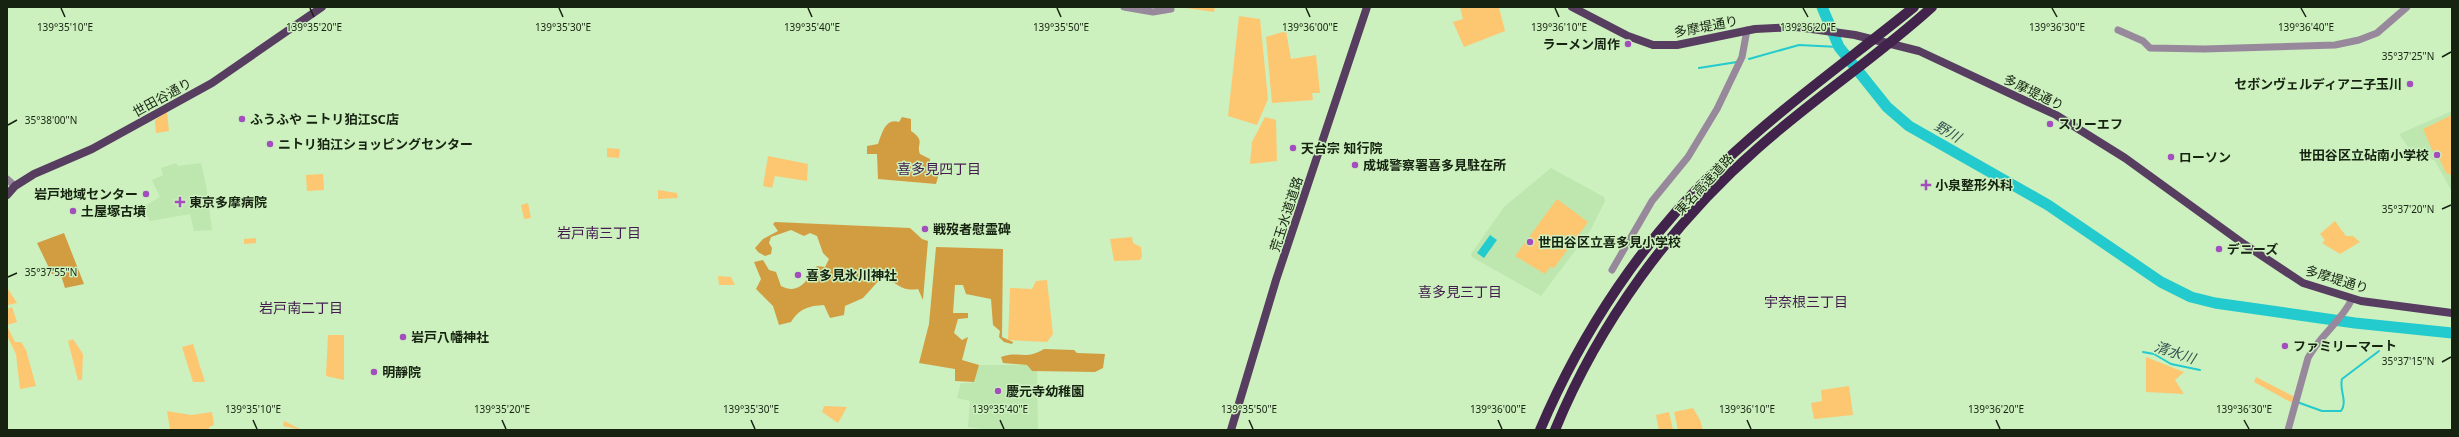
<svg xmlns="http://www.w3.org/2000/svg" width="2459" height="437" font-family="'Noto Sans','Noto Sans JP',sans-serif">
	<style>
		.built { fill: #bee6af }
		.green { fill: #fdc772 }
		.forest { fill: #d29c40 }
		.water { fill: #23cace }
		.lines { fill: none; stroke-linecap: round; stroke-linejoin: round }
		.stream { stroke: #23cace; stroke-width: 2 }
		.river { stroke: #23cace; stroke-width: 11 }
		.minor { stroke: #97889c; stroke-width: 7 }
		.major { stroke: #573d60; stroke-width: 8 }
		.highway-bridge { stroke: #41234b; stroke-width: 10 }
		.ticks { fill: none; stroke: #162311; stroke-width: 1.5 }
		.poi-dot { fill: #a24ebd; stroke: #ccf0be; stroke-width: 1.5 }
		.labels { text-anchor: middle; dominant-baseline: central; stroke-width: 3; stroke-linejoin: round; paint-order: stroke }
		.street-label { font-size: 13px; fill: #162311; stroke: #ccf0be }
		.poi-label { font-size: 13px; font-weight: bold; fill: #162311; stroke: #ccf0be; text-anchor: start }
		.water-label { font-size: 14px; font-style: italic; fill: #304f50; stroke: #ccf0be }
		.neighbourhood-label { font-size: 14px; fill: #421a4e; stroke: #ccf0be }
		.ticks-label { font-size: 10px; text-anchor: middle; fill: #162311; stroke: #ccf0be; stroke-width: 3; stroke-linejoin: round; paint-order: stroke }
	</style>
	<rect width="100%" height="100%" fill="#ccf0be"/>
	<g class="built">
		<polygon points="2452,111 2452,192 2435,161 2409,148 2399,134"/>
		<polygon points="176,163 178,166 201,163 206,185 212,230 194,231 190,214 150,221 143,207 160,197 152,180 163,175 161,168"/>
		<polygon points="1551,168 1604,197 1605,201 1590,231 1541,296 1472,257 1471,254 1504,207"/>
		<polygon points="979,365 1027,365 1032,371 1037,371 1038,430 991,430 968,427 970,401 957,398 961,383 972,383"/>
	</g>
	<g class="green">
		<polygon points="1179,7 1215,7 1214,12"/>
		<polygon points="1460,7 1499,7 1505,31 1464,47 1453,22 1463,19"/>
		<polygon points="1239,16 1260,19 1268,99 1257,125 1228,116"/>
		<polygon points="1286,31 1291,59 1316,55 1320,93 1312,93 1313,100 1272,103 1266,37"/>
		<polygon points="167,112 169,131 156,133 155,120"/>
		<polygon points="2452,115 2452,175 2451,175 2446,173 2439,158 2435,156 2423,129"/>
		<polygon points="1265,117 1276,120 1277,161 1250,164 1252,142"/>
		<polygon points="607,148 620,149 619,158 607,157"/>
		<polygon points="768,156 808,164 807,181 775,176 772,188 763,186"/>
		<polygon points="323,174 324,190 307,191 306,175"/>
		<polygon points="658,190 677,193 678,198 658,199"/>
		<polygon points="1557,199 1588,222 1554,268 1550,267 1545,274 1515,256"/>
		<polygon points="528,203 531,218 524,219 521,205"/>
		<polygon points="2335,221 2346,236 2353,236 2360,242 2340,254 2322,243 2325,240 2320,234"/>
		<polygon points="1132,237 1133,243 1141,247 1142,257 1140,260 1114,261 1110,239"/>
		<polygon points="256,238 256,243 244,244 244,239"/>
		<polygon points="718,276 731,277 735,285 719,285"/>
		<polygon points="1047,280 1053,334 1047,342 1008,340 1010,288 1032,289 1036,281"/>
		<polygon points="8,289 17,303 8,305"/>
		<polygon points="12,307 17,322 7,325 7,309"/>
		<polygon points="7,326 15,342 21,342 26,350 36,386 20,389 16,354 7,336"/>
		<polygon points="328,335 344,335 344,380 326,376"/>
		<polygon points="73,339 83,354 82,380 78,380 68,341"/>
		<polygon points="193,344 205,382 193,382 182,347"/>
		<polygon points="2146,357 2184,372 2175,380 2184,394 2146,392"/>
		<polygon points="2256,377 2295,397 2294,404 2254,382"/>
		<polygon points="1849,386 1853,415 1814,419 1811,403 1822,401 1821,390"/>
		<polygon points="824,406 847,407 838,423 822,412"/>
		<polygon points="1693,408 1700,420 1703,430 1678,430 1674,412"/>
		<polygon points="167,411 191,415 212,412 214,425 209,427 209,430 170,430"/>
		<polygon points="1669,412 1673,430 1659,430 1656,415"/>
		<polygon points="284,421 302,430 283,426"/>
	</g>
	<g class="forest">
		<path d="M902 117 911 119V131C926 141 916 144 920 154L930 159V167H937L938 177 936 184 878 179 877 154H867V146L878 144C882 134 885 118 899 122Z"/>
		<path d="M775 222 910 228 922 239 928 241 923 300 918 289C899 292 897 281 882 277L863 298 845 306 844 315 830 318 824 305C809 306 800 308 791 322L779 325 773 306 756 289 761 279 754 262 763 260 769 270 776 272 781 286C800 296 808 278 817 266L825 267 829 259 823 253 817 236 810 233 804 236 791 230 771 237 769 243 772 248 771 254 765 256 758 252 755 248 763 239 778 231 773 224Z"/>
		<polygon points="64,233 84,284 65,288 60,272 52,274 37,243"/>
		<polygon points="936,247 1003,249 1002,337 1013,342 1012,344 1004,342 999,337 1000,331 993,325 991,299 966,294 963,285 955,285 953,313 968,313 968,318 958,319 954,333 962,340 968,337 962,360 979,365 974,382 955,381 955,369 919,363 929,324"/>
		<path d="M1044 349 1074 350 1077 353 1105 354 1103 368 1095 372 1032 371 1027 365 1003 363 1001 357C1020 350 1024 361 1044 349Z"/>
	</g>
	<polygon class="water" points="1490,235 1497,240 1484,258 1477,253"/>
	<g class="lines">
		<g class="stream">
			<polyline points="1749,59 1799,45 1839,47"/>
			<polyline points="1699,68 1737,62"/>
			<polyline points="2143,352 2154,354 2171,364 2200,370"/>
			<path d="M2297 402 2322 411H2341C2348 402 2339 390 2342 379L2379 351"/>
		</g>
		<polyline class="river" points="1822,7 1839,47 1887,107 1909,126 2048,205 2161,282 2191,297 2215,303 2355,323 2452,333"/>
		<g class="minor">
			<polyline points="1124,7 1153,12 1171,9"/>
			<polyline points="2118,30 2143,41 2150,48 2204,49 2335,45 2359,40 2377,33 2407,7"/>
			<polyline points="7,179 15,186"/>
			<polyline points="1612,270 1652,201 1688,157 1717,109 1742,57 1747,30"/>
			<path d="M2288 430 2308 358C2319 336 2341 322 2352 299"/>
		</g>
		<g class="major">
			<polyline points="1572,7 1628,36 1653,45 1677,45 1755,29 1797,27 1855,35 1919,51 2056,115 2125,158 2241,242 2303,283 2361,301 2452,313"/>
			<polyline points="7,195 15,186 34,174 92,149 212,83 322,7"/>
			<polyline points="1231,430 1276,280 1367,7"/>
		</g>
		<g class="highway-bridge">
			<path d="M1540 430C1582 331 1644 238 1722 164 1782 107 1850 59 1914 7"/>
			<path d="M1555 430C1599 323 1671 224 1758 148 1814 98 1877 57 1932 7"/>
		</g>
	</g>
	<path class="ticks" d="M61 8 65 17M310 8 314 17M559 8 563 17M808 8 812 17M1057 8 1061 17M1306 8 1310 17M1555 8 1559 17M1803 8 1808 17M2052 8 2057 17M2301 8 2306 17M2442 57 2451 52M8 125 17 120M2442 209 2451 205M8 277 17 273M2442 362 2451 357M253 420 257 429M502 420 506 429M751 420 755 429M1000 420 1004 429M1249 420 1253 429M1498 420 1502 429M1747 420 1751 429M1996 420 2000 429M2244 420 2249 429"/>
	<g class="poi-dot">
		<circle cx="1628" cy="44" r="4"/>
		<circle cx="2410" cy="84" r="4"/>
		<circle cx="242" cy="119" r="4"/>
		<circle cx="2050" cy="124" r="4"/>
		<circle cx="270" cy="144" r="4"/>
		<circle cx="1293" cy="148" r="4"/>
		<circle cx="2437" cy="155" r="4"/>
		<circle cx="2171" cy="157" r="4"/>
		<circle cx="1355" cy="165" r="4"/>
		<path d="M1924 179h4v4h4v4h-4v4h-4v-4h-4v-4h4z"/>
		<circle cx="146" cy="194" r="4"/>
		<path d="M178 196h4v4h4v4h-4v4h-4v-4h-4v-4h4z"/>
		<circle cx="73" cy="211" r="4"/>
		<circle cx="925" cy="229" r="4"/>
		<circle cx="1530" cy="242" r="4"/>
		<circle cx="2219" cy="249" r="4"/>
		<circle cx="798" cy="275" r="4"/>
		<circle cx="403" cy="337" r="4"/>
		<circle cx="2285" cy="346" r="4"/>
		<circle cx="374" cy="372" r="4"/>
		<circle cx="998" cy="391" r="4"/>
	</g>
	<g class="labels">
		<g class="street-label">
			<text transform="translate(1706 26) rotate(-11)">多摩堤通り</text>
			<text transform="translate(2034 92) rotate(26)">多摩堤通り</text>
			<text transform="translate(162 97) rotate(-29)">世田谷通り</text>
			<text transform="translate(1704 184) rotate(-47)">東名高速道路</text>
			<text transform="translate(1286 214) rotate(-72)">荒玉水道道路</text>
			<text transform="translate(2337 279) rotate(17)">多摩堤通り</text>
		</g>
		<g class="poi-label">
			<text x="1620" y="44" text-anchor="end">ラーメン周作</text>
			<text x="2402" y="84" text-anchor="end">セボンヴェルディア二子玉川</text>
			<text x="250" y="119">ふうふや ニトリ狛江SC店</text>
			<text x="2058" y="124">スリーエフ</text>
			<text x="278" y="144">ニトリ狛江ショッピングセンター</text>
			<text x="1301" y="148">天台宗 知行院</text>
			<text x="2429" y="155" text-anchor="end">世田谷区立砧南小学校</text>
			<text x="2179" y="157">ローソン</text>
			<text x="1363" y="165">成城警察署喜多見駐在所</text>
			<text x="1935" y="185">小泉整形外科</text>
			<text x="138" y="194" text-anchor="end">岩戸地域センター</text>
			<text x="189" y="202">東京多摩病院</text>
			<text x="81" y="211">土屋塚古墳</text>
			<text x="933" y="229">戦歿者慰霊碑</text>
			<text x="1538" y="242">世田谷区立喜多見小学校</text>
			<text x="2227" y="249">デニーズ</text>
			<text x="806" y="275">喜多見氷川神社</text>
			<text x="411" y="337">岩戸八幡神社</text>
			<text x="2293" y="346">ファミリーマート</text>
			<text x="382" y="372">明靜院</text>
			<text x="1006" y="391">慶元寺幼稚園</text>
		</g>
		<g class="water-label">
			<text transform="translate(1948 131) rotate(30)">野川</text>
			<text transform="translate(2175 352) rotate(18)">清水川</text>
		</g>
		<g class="neighbourhood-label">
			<text x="939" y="168">喜多見四丁目</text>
			<text x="599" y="232">岩戸南三丁目</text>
			<text x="1460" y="291">喜多見三丁目</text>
			<text x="1806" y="301">宇奈根三丁目</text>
			<text x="301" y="307">岩戸南二丁目</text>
		</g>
	</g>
	<g class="ticks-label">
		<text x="314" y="31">139°35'20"E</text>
		<text x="1061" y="31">139°35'50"E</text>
		<text x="1310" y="31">139°36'00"E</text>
		<text x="1559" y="31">139°36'10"E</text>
		<text x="1808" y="31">139°36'20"E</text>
		<text x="2057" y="31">139°36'30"E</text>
		<text x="65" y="31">139°35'10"E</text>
		<text x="563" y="31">139°35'30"E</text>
		<text x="812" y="31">139°35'40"E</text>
		<text x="2306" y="31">139°36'40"E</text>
		<text x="2408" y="60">35°37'25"N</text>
		<text x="51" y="124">35°38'00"N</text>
		<text x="2408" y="213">35°37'20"N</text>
		<text x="51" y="276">35°37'55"N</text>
		<text x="2408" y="365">35°37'15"N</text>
		<text x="253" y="413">139°35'10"E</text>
		<text x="502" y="413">139°35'20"E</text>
		<text x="751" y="413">139°35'30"E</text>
		<text x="1000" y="413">139°35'40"E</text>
		<text x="1249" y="413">139°35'50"E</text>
		<text x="1498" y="413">139°36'00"E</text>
		<text x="1747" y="413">139°36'10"E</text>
		<text x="1996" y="413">139°36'20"E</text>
		<text x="2244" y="413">139°36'30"E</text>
	</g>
	<rect width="2459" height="437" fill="none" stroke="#162311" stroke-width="16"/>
</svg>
